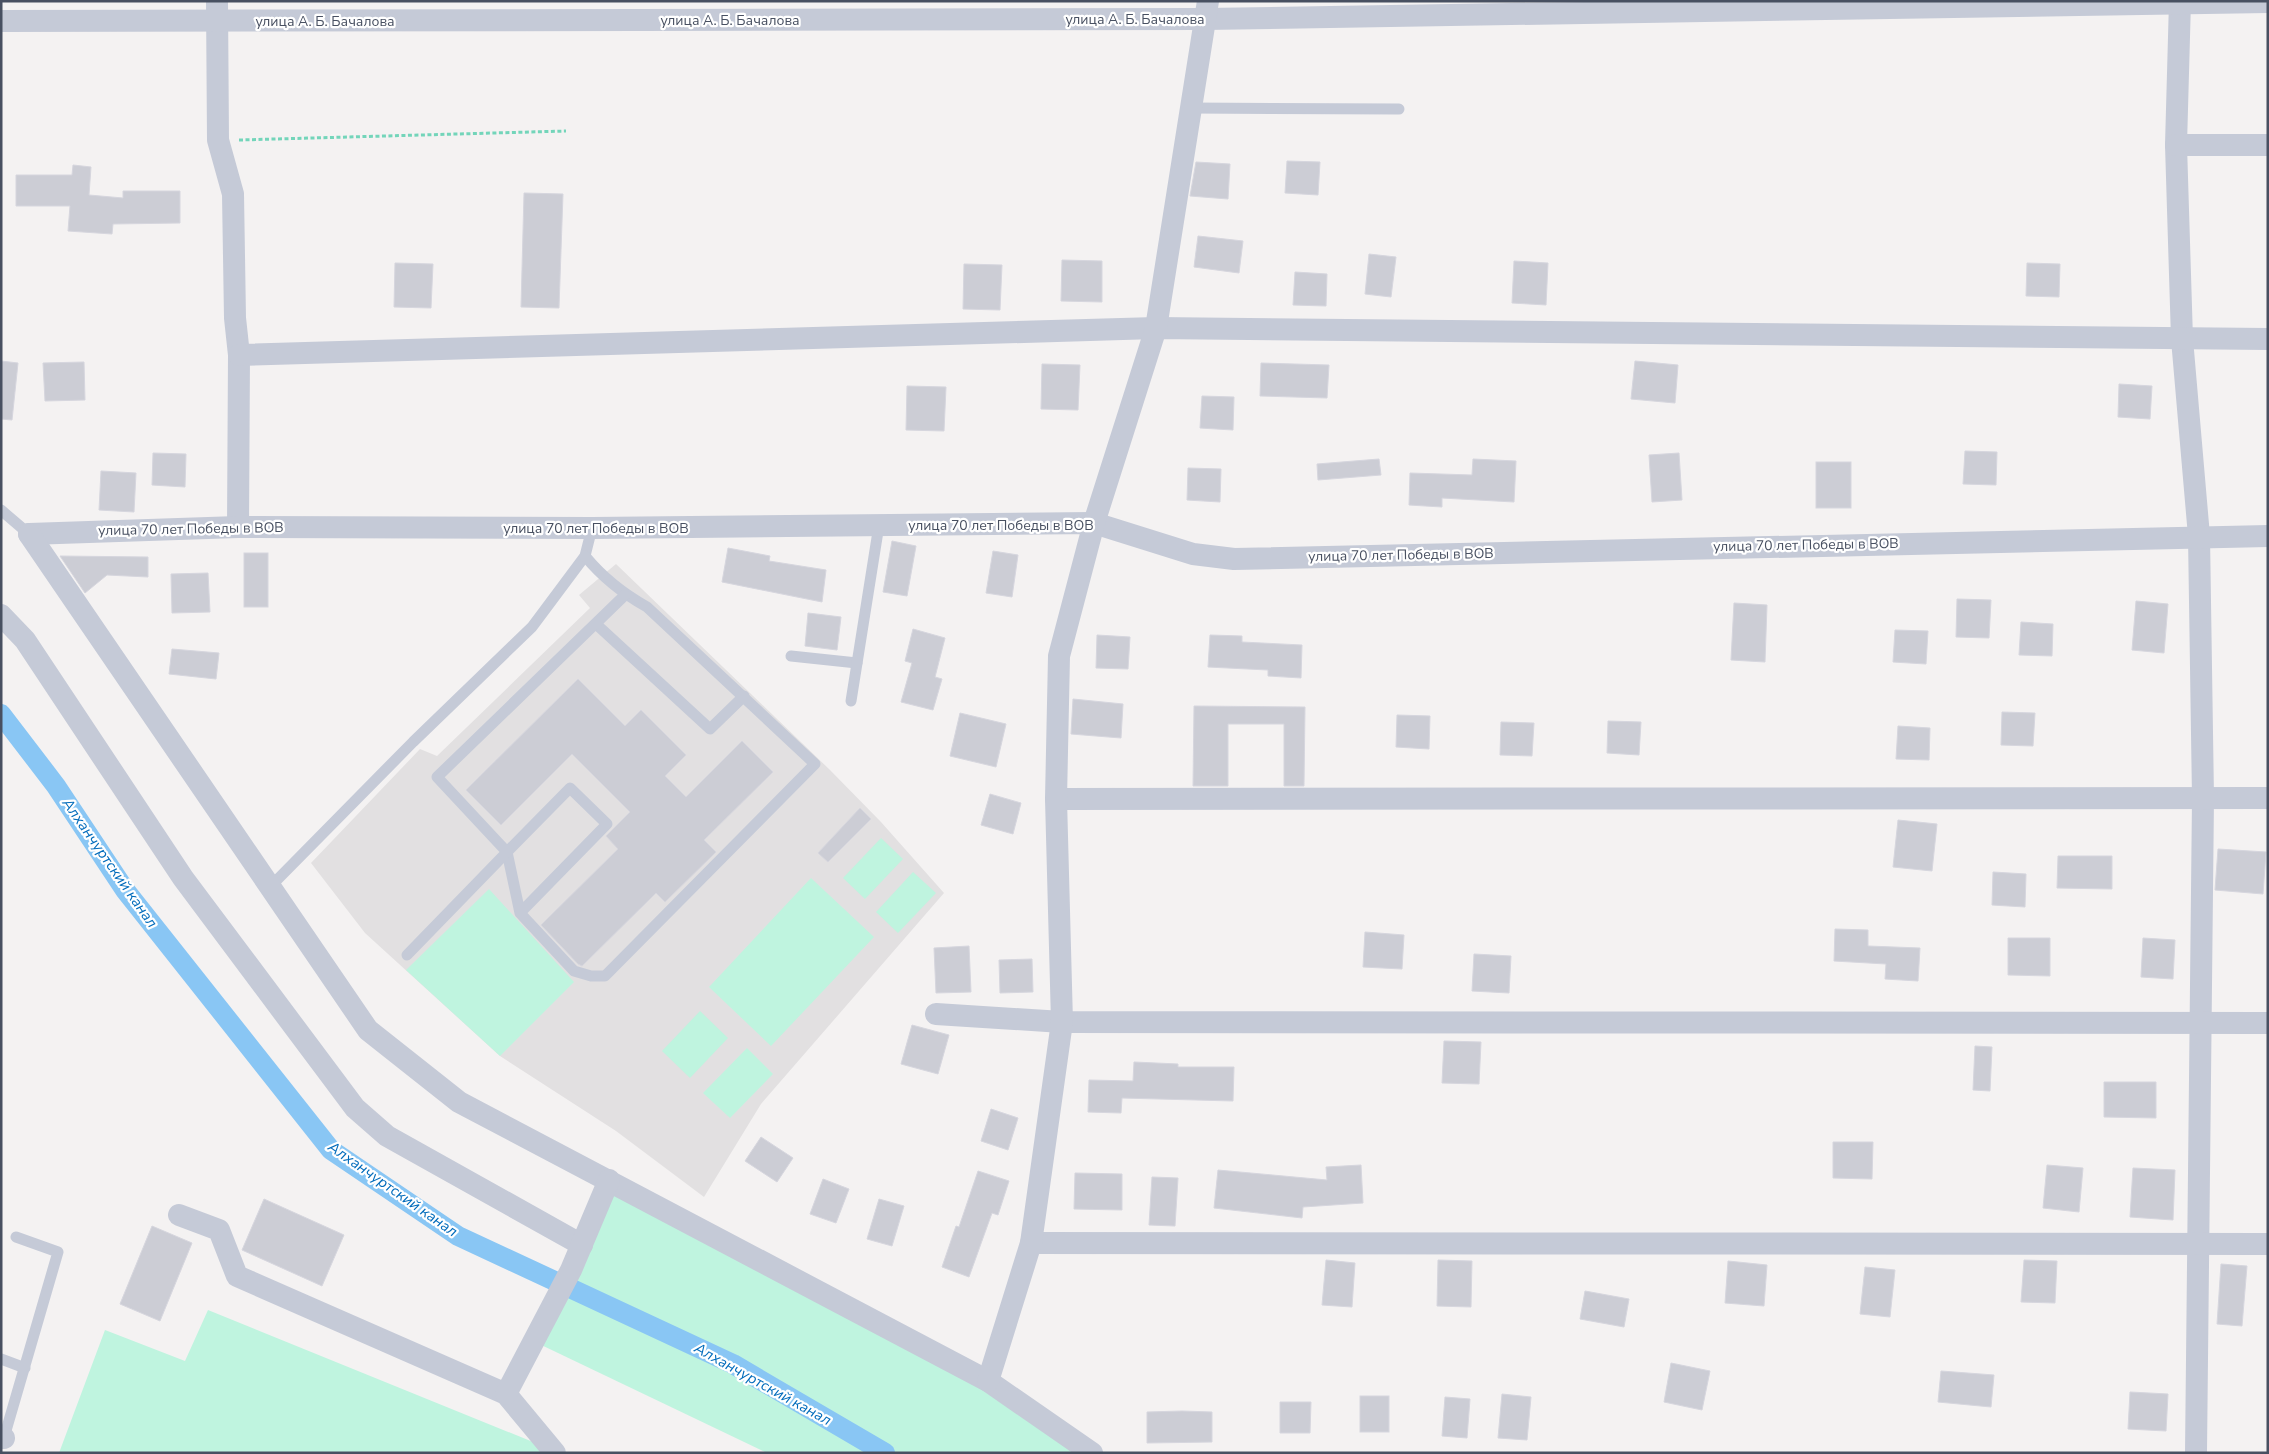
<svg xmlns="http://www.w3.org/2000/svg" width="2269" height="1454" font-family="'Nunito Sans',sans-serif">
	<style>
		.education { fill: #e2e0e1 }
		.green { fill: #bff4df }
		.lines { fill: none; stroke-linecap: round; stroke-linejoin: round }
		.canal { stroke: #89c6f4; stroke-width: 20 }
		.building { fill: #cccdd5; stroke: #d6d6de }
		.path { stroke: #73d5ba; stroke-width: 3; stroke-dasharray: 4 2.5; stroke-linecap: butt }
		.lane { stroke: #c5cad7; stroke-width: 11 }
		.street { stroke: #c5cad7; stroke-width: 22 }
		.labels { text-anchor: middle; dominant-baseline: central; stroke-width: 4.5; stroke-linejoin: round; paint-order: stroke }
		.street-label { font-size: 14px; fill: #485061; stroke: #fff }
		.water-label { font-size: 15px; font-style: italic; fill: #016bbb; stroke: #fff }
	</style>
	<rect width="100%" height="100%" fill="#f4f2f2"/>
	<polygon class="education" points="616,564 830,770 881,822 944,893 761,1104 704,1197 616,1131 500,1056 365,933 311,863 420,749 437,756 590,608 579,595"/>
	<g class="green">
		<polygon points="881,838 903,859 865,899 843,878"/>
		<polygon points="913,872 936,893 898,933 876,912"/>
		<polygon points="811,878 874,937 771,1046 709,987"/>
		<polygon points="489,889 574,982 500,1056 406,970"/>
		<polygon points="700,1011 728,1038 690,1078 662,1051"/>
		<polygon points="747,1048 773,1074 730,1118 703,1093"/>
		<polygon points="609,1180 988,1381 1092,1453 767,1453 535,1342"/>
		<polygon points="208,1310 538,1444 544,1453 59,1453 105,1330 185,1361"/>
	</g>
	<g class="lines">
		<polyline class="canal" points="1,714 56,786 125,890 331,1150 458,1236 733,1364 885,1453"/>
	</g>
	<g class="building">
		<polygon points="1287,161 1320,162 1318,195 1285,193"/>
		<polygon points="1196,162 1230,164 1228,199 1190,196"/>
		<polygon points="73,165 91,167 89,195 123,198 123,191 180,191 180,223 113,224 112,234 68,231 70,206 16,206 16,175 72,175"/>
		<polygon points="524,193 563,194 559,308 521,307"/>
		<polygon points="1198,236 1243,241 1239,273 1194,267"/>
		<polygon points="1369,254 1396,257 1391,297 1365,294"/>
		<polygon points="1062,260 1102,261 1102,302 1061,301"/>
		<polygon points="1514,261 1548,263 1546,305 1512,303"/>
		<polygon points="395,263 433,264 431,308 394,307"/>
		<polygon points="2027,263 2060,264 2059,297 2026,296"/>
		<polygon points="964,264 1002,265 1000,310 963,309"/>
		<polygon points="1295,272 1327,274 1326,306 1293,305"/>
		<polygon points="1,361 18,363 12,420 1,419"/>
		<polygon points="1635,361 1678,365 1675,403 1631,399"/>
		<polygon points="84,362 85,400 45,401 43,363"/>
		<polygon points="1261,363 1329,365 1327,398 1260,396"/>
		<polygon points="1042,364 1080,365 1078,410 1041,409"/>
		<polygon points="2119,384 2152,386 2150,419 2118,417"/>
		<polygon points="907,386 946,387 944,431 906,430"/>
		<polygon points="1202,396 1234,397 1233,430 1200,428"/>
		<polygon points="1965,451 1997,452 1996,485 1963,484"/>
		<polygon points="153,453 186,454 185,487 152,485"/>
		<polygon points="1679,453 1682,500 1652,502 1649,455"/>
		<polygon points="1379,459 1381,475 1318,480 1317,464"/>
		<polygon points="1473,459 1516,461 1514,502 1442,498 1442,507 1409,505 1410,473 1472,475"/>
		<rect x="1816" y="462" width="35" height="46"/>
		<polygon points="1188,468 1221,469 1220,502 1187,500"/>
		<polygon points="101,471 136,473 134,512 99,510"/>
		<polygon points="892,541 916,546 907,596 883,592"/>
		<polygon points="728,548 770,556 769,561 826,570 822,602 722,582"/>
		<polygon points="993,551 1018,555 1012,597 986,593"/>
		<rect x="244" y="553" width="24" height="54"/>
		<polygon points="60,556 148,557 148,577 107,575 85,593"/>
		<polygon points="208,573 210,612 172,613 171,574"/>
		<polygon points="1957,599 1991,600 1989,638 1956,637"/>
		<polygon points="2136,601 2168,604 2164,653 2132,650"/>
		<polygon points="1734,603 1767,605 1765,662 1731,660"/>
		<polygon points="808,613 841,617 837,650 805,646"/>
		<polygon points="2021,622 2053,624 2052,656 2019,655"/>
		<polygon points="913,629 945,638 935,677 942,679 933,710 901,702 912,663 905,661"/>
		<polygon points="1895,630 1928,631 1926,664 1893,662"/>
		<polygon points="1097,635 1130,637 1128,669 1096,668"/>
		<polygon points="1210,635 1242,636 1242,642 1302,645 1301,678 1268,676 1268,670 1208,667"/>
		<polygon points="172,649 219,653 216,679 169,674"/>
		<polygon points="578,679 625,726 641,710 686,755 665,776 686,797 742,741 773,772 704,840 716,852 665,902 656,893 582,966 578,964 541,925 618,849 606,836 630,812 572,754 501,825 466,790"/>
		<polygon points="1073,699 1123,704 1121,738 1071,734"/>
		<polygon points="1194,706 1305,707 1304,786 1284,786 1284,724 1228,724 1228,786 1193,786"/>
		<polygon points="2002,712 2035,713 2033,746 2001,745"/>
		<polygon points="960,713 1006,724 996,767 950,756"/>
		<polygon points="1397,715 1430,716 1429,749 1396,747"/>
		<polygon points="1608,721 1641,722 1639,755 1607,753"/>
		<polygon points="1501,722 1534,723 1532,756 1500,755"/>
		<polygon points="1898,726 1930,728 1929,760 1896,759"/>
		<polygon points="990,794 1021,803 1013,834 981,825"/>
		<polygon points="860,808 871,819 828,862 818,853"/>
		<polygon points="1898,820 1937,824 1932,871 1893,867"/>
		<polygon points="2218,849 2266,852 2263,894 2215,890"/>
		<polygon points="2058,856 2112,856 2112,889 2057,888"/>
		<polygon points="1993,872 2026,874 2025,907 1992,905"/>
		<polygon points="1835,929 1868,930 1868,946 1920,948 1918,981 1885,979 1886,964 1834,961"/>
		<polygon points="1365,932 1404,935 1402,969 1363,967"/>
		<polygon points="2008,938 2050,938 2050,976 2008,975"/>
		<polygon points="2143,938 2175,940 2173,979 2141,977"/>
		<polygon points="969,946 971,992 936,993 934,948"/>
		<polygon points="1474,954 1511,956 1509,993 1472,991"/>
		<polygon points="1032,959 1033,992 1000,993 999,960"/>
		<polygon points="912,1025 949,1035 938,1074 901,1064"/>
		<polygon points="1444,1041 1481,1042 1479,1084 1442,1083"/>
		<polygon points="1975,1046 1992,1047 1990,1091 1973,1090"/>
		<polygon points="1134,1062 1178,1064 1178,1067 1234,1067 1233,1101 1122,1098 1121,1113 1088,1112 1089,1080 1133,1081"/>
		<polygon points="2104,1082 2156,1082 2156,1118 2104,1117"/>
		<polygon points="991,1109 1018,1118 1008,1150 981,1141"/>
		<polygon points="761,1137 793,1158 777,1182 745,1161"/>
		<polygon points="1833,1142 1873,1142 1872,1179 1833,1178"/>
		<polygon points="1361,1165 1363,1203 1303,1207 1302,1218 1214,1208 1218,1170 1327,1180 1326,1167"/>
		<polygon points="2047,1165 2083,1168 2079,1212 2043,1208"/>
		<polygon points="2133,1168 2175,1170 2173,1220 2130,1217"/>
		<polygon points="978,1171 1009,1181 998,1215 992,1213 969,1277 942,1267 956,1226 959,1227"/>
		<polygon points="1075,1173 1122,1174 1122,1210 1074,1209"/>
		<polygon points="1152,1177 1178,1178 1175,1226 1149,1225"/>
		<polygon points="823,1179 849,1189 836,1223 810,1214"/>
		<polygon points="264,1199 344,1235 322,1286 242,1250"/>
		<polygon points="879,1199 904,1206 892,1246 867,1239"/>
		<polygon points="152,1226 192,1243 160,1321 120,1304"/>
		<polygon points="1326,1260 1355,1263 1352,1307 1322,1305"/>
		<polygon points="1438,1260 1472,1261 1471,1307 1437,1306"/>
		<polygon points="2024,1260 2057,1261 2055,1303 2021,1302"/>
		<polygon points="1728,1261 1767,1265 1764,1306 1725,1303"/>
		<polygon points="2221,1264 2247,1266 2242,1326 2217,1324"/>
		<polygon points="1865,1267 1895,1270 1890,1317 1860,1314"/>
		<polygon points="1585,1291 1629,1299 1624,1327 1580,1319"/>
		<polygon points="1671,1363 1710,1371 1702,1410 1664,1402"/>
		<polygon points="1941,1371 1994,1375 1991,1407 1938,1402"/>
		<polygon points="2130,1392 2168,1394 2166,1431 2128,1429"/>
		<polygon points="1502,1394 1531,1397 1527,1440 1498,1438"/>
		<rect x="1360" y="1396" width="29" height="36"/>
		<polygon points="1445,1397 1470,1399 1467,1438 1442,1436"/>
		<polygon points="1280,1402 1311,1402 1310,1433 1280,1433"/>
		<polygon points="1182,1411 1212,1412 1212,1442 1147,1443 1147,1412"/>
	</g>
	<g class="lines">
		<polyline class="path" points="239,140 566,131"/>
		<g class="lane">
			<polyline points="1189,108 1399,109"/>
			<polyline points="1,510 29,534"/>
			<polyline points="596,624 710,729 744,696"/>
			<polyline points="791,656 857,663"/>
			<polyline points="851,701 879,525"/>
			<polyline points="271,886 413,742 532,627 585,556 592,528"/>
			<path d="M520 913 507 852 570 788 607 824 520 913 574 971 591 976H605L815 764 647 607C622 593 603 578 585 556"/>
			<polyline points="407,955 507,852 437,777 625,595"/>
			<polyline points="1,1359 25,1368"/>
			<polyline points="3,1441 58,1252 16,1237"/>
		</g>
		<g class="street">
			<polyline points="217,1 218,140 233,194 235,318 239,355 238,527"/>
			<polyline points="2180,1 2176,145 2182,339 2199,536 2203,798 2196,1453"/>
			<polyline points="1,21 1205,19 2268,2"/>
			<polyline points="2176,145 2268,145"/>
			<polyline points="239,355 1156,328 2268,339"/>
			<polyline points="29,534 238,527 592,528 1094,523 1193,554 1234,559 2268,536"/>
			<polyline points="29,534 368,1030 459,1102 988,1381 1092,1453"/>
			<polyline points="1,615 25,640 183,878 355,1108 387,1136 582,1245"/>
			<polyline points="1056,799 2268,798"/>
			<polyline points="936,1014 1062,1022 2268,1023"/>
			<polyline points="179,1215 219,1230 237,1276 506,1394 555,1453"/>
			<polyline points="1031,1243 2268,1244"/>
			<polyline points="988,1381 1031,1243 1062,1022 1056,799 1059,656 1094,523 1156,328 1208,1"/>
			<polyline points="506,1394 571,1270 609,1180"/>
			<polyline points="1,1437 4,1438"/>
		</g>
	</g>
	<g class="labels">
		<g class="street-label">
			<text x="1135" y="19">улица А. Б. Бачалова</text>
			<text x="730" y="20">улица А. Б. Бачалова</text>
			<text x="325" y="21">улица А. Б. Бачалова</text>
			<text x="1001" y="525">улица 70 лет Победы в ВОВ</text>
			<text x="596" y="528">улица 70 лет Победы в ВОВ</text>
			<text transform="translate(191 529) rotate(-1)">улица 70 лет Победы в ВОВ</text>
			<text transform="translate(1806 545) rotate(-1)">улица 70 лет Победы в ВОВ</text>
			<text transform="translate(1401 555) rotate(-1)">улица 70 лет Победы в ВОВ</text>
		</g>
		<g class="water-label">
			<text transform="translate(110 863) rotate(55)">Алханчуртский канал</text>
			<text transform="translate(393 1189) rotate(35)">Алханчуртский канал</text>
			<text transform="translate(763 1384) rotate(29)">Алханчуртский канал</text>
		</g>
	</g>
	<rect width="2269" height="1454" fill="none" stroke="#485061" stroke-width="5"/>
</svg>
